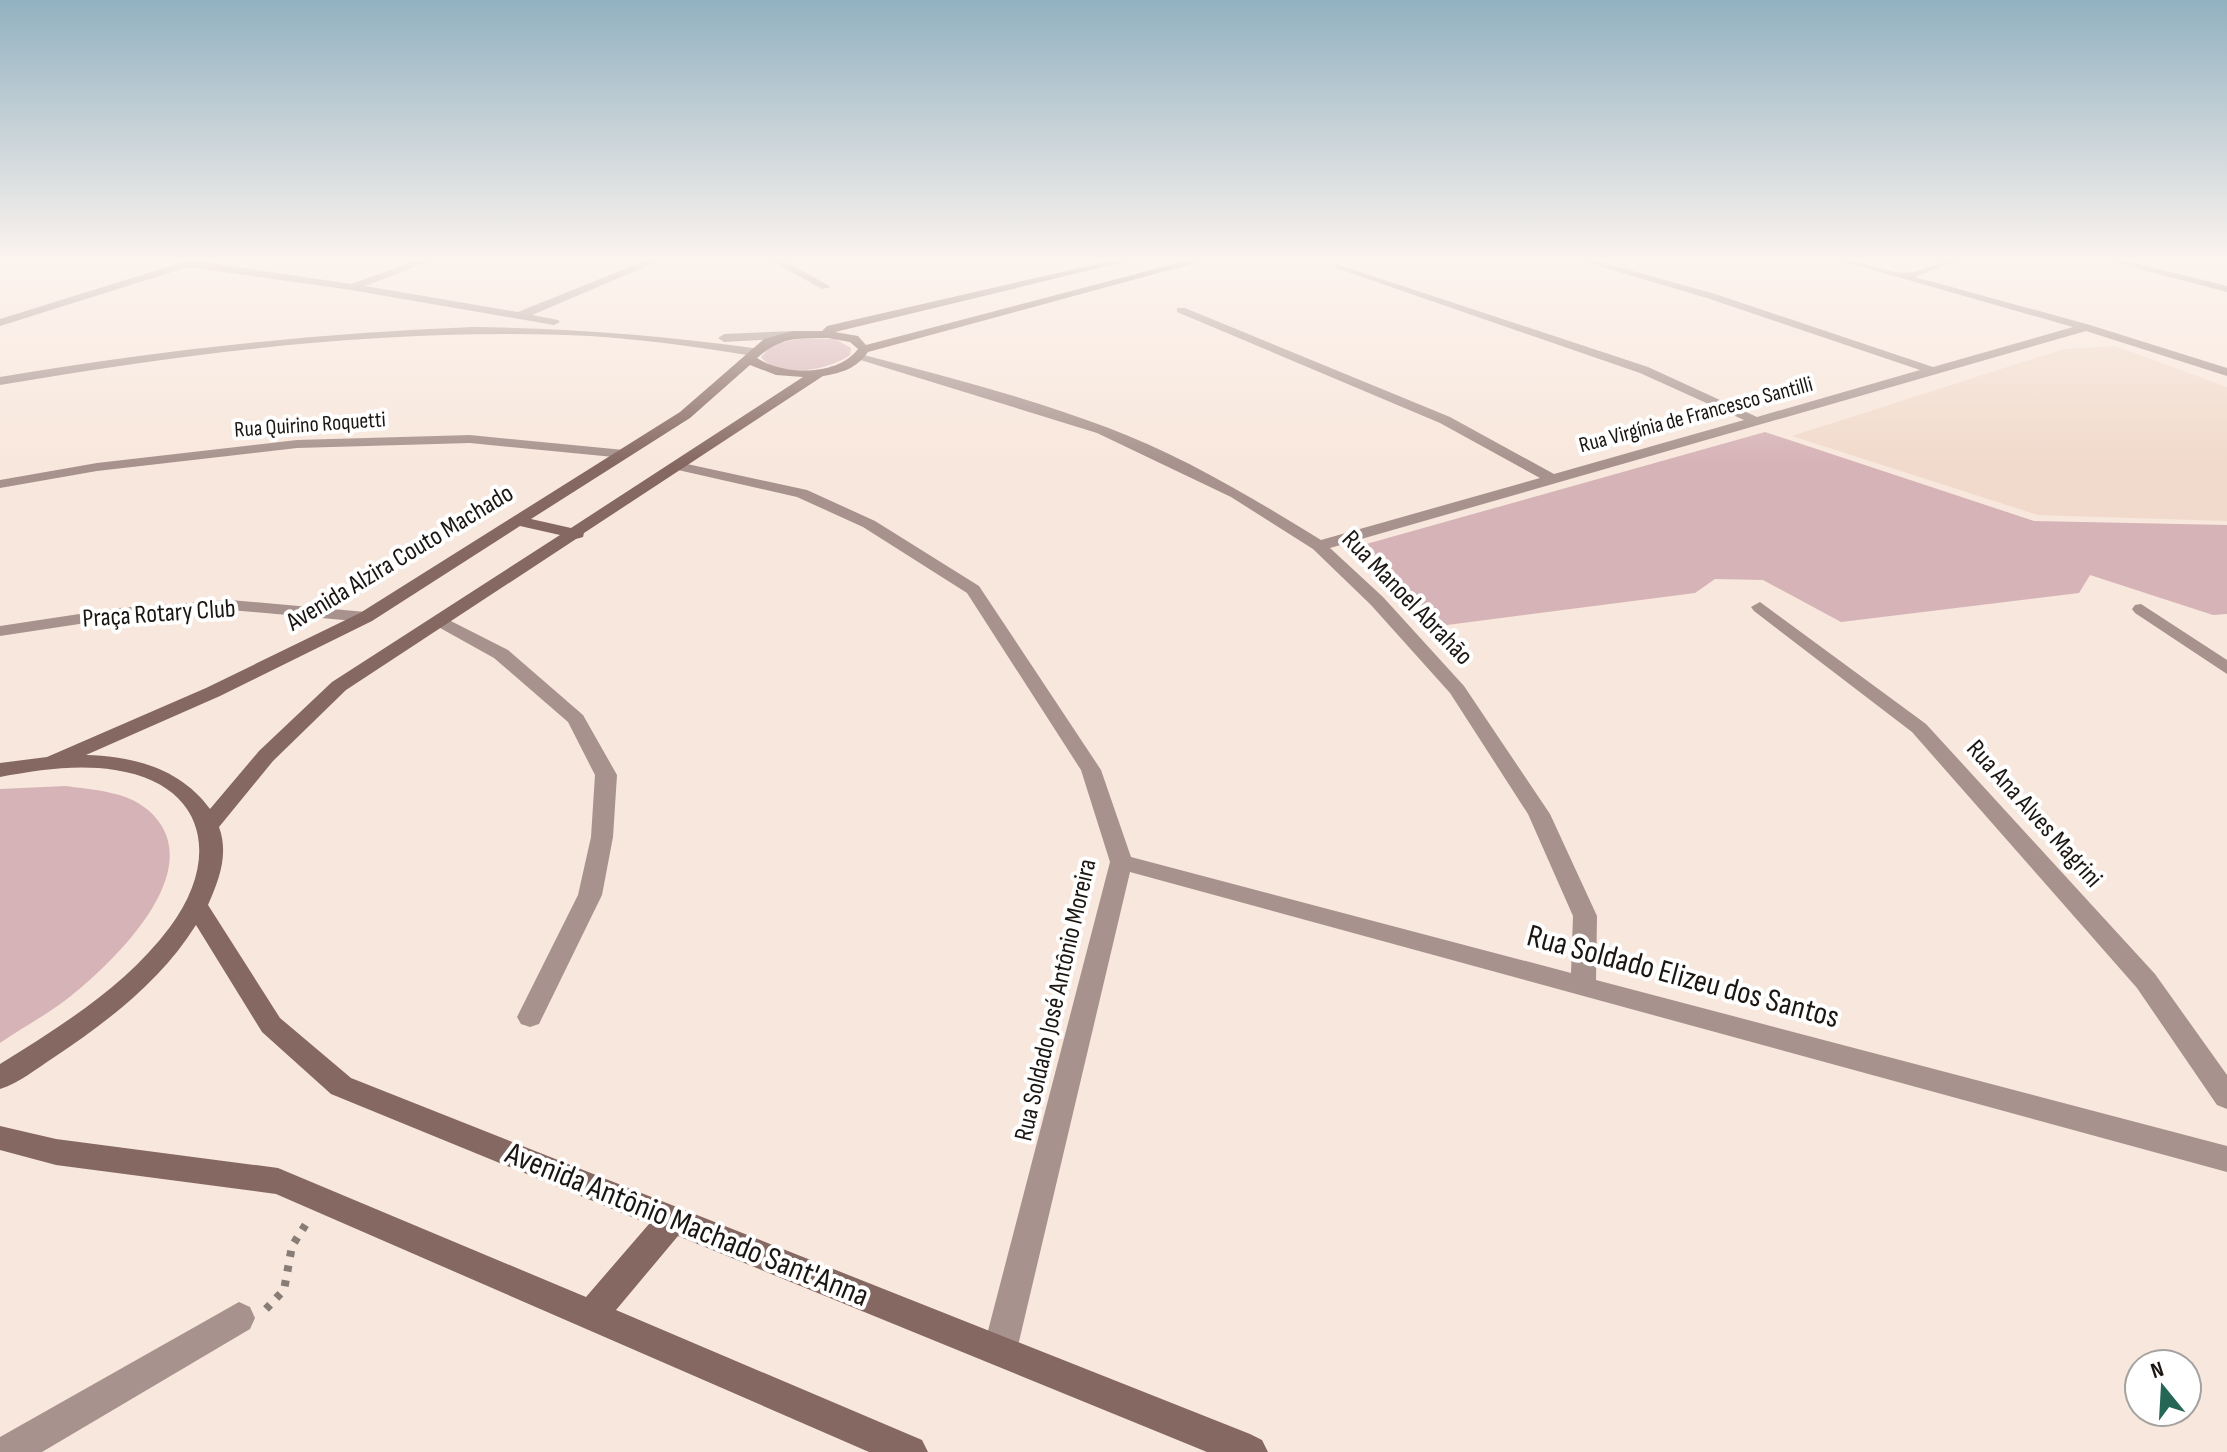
<svg xmlns="http://www.w3.org/2000/svg" width="2227" height="1452" font-family="'Sofia Sans Condensed',sans-serif">
	<style>
		.built { fill: #f1dacb }
		.green { fill: #d6b3b7 }
		.lines { fill: none; stroke-linecap: round; stroke-linejoin: round }
		.path { stroke: #887d76; stroke-width: 8; stroke-dasharray: 6 9; stroke-linecap: butt }
		.street { fill: #a7928d; fill-rule: evenodd }
		.secondary { fill: #856861; fill-rule: evenodd }
		.labels { text-anchor: middle; dominant-baseline: central; stroke-width: 8; stroke-linejoin: round; paint-order: stroke }
		.far-street-label { font-size: 22px; fill: #1b1612; stroke: #fff }
		.street-label { font-size: 26px; fill: #1b1612; stroke: #fff }
		.near-street-label { font-size: 32px; fill: #1b1612; stroke: #fff }
	</style>
	<rect width="100%" height="100%" fill="#f8e7dc"/>
	<polygon class="built" points="2115,346 2227,387 2227,521 2038,515 1792,436 2064,349"/>
	<g class="green">
		<path d="M802 338 835 339 851 348 850 355C829 370 779 380 761 357L772 345Z"/>
		<polygon points="1765,432 2034,521 2227,525 2227,614 2213,615 2090,575 2079,593 1841,622 1763,580 1715,579 1695,593 1447,625 1345,550"/>
		<path d="M66 786C93 790 126 791 148 810 214 867 113 963 67 999 46 1015 22 1028 0 1043V789Z"/>
	</g>
	<g class="lines">
		<polyline class="path" points="266,1309 284,1290 292,1246 306,1224"/>
		<g class="street">
			<polygon points="190,260 351,284 418,260 433,260 365,286 518,312 647,260 661,260 532,315 558,320 560,322 554,325 351,290 188,267 0,326 0,319"/>
			<polygon points="770,260 783,260 831,287 822,289"/>
			<path d="M1578 260H1594L1715 294 1933 367 2073 327 1838 260C1860 260 1880 271 1901 273 1920 274 1939 260 1958 260L1915 277 2090 325 2227 368V376L2086 331 1330 548 1383 597 1464 686 1550 814 1597 916 1596 980 2227 1146V1172L1130 872 1017 1350 1012 1362 1000 1366 988 1362 983 1350 1110 862 1081 770 967 593 863 527 797 497 678 470 671 466 678 462 807 490 875 521 979 586 1101 770 1131 857 1571 973 1573 916 1528 814 1450 693 1371 605 1313 549 1231 497 1097 433 854 358 860 354C942 375 1026 397 1106 427 1181 455 1253 498 1321 540L1540 478 1440 423 1177 312V308H1185L1450 417 1554 474 1744 420 1640 373 1336 268V264L1648 367 1757 417 1920 370 1707 298Z"/>
			<polygon points="2105,260 2122,260 2227,286 2227,292"/>
			<path d="M473 327C568 328 659 335 753 348L759 352 753 356C691 346 629 337 566 335 376 329 188 353 0 385V377C157 351 314 333 473 327Z"/>
			<polygon points="793,331 797,332 797,338 724,342 718,338 724,334"/>
			<polygon points="470,435 624,450 631,454 624,458 470,443 297,448 97,471 0,488 0,480 97,463 297,440"/>
			<polygon points="230,600 366,612 375,617 366,622 230,610 119,618 0,636 0,626 119,608"/>
			<polygon points="1760,602 1926,724 2155,974 2227,1075 2227,1109 2217,1105 2137,988 1912,732 1754,611 1751,607"/>
			<polygon points="2141,604 2227,660 2227,674 2135,613 2132,609 2135,605"/>
			<polygon points="439,615 508,650 583,715 617,775 613,837 602,895 539,1024 530,1027 521,1024 517,1017 578,895 591,837 595,775 568,722 494,658 433,624 430,620"/>
			<polygon points="239,1302 250,1307 255,1318 250,1329 42,1452 0,1452 0,1437"/>
		</g>
		<path class="secondary" d="M1114 260H1132L835 332 858 336 866 345 1189 260H1206L868 352C857 368 842 373 823 376L584 533 583 537 576 539 346 690 273 761 219 827C229 854 219 880 208 905L280 1018 351 1078 1250 1434 1262 1440 1268 1452H1207L678 1236 616 1310 922 1440 928 1452H869L276 1194 56 1165 0 1150V1126L56 1139 278 1168 586 1297 649 1224 331 1094 262 1032 196 925C161 981 107 1022 53 1058 36 1069 19 1083 0 1089V1064C61 1026 126 986 170 927 221 859 207 784 115 770 77 764 38 770 0 777V763L47 757 206 688 360 613 680 412 764 339 793 331H822L827 326ZM828 338 850 342 858 349C837 377 783 375 757 358 781 337 797 338 828 338ZM750 365 776 375 803 377 571 528 531 519 690 418ZM520 526 560 535 332 682 259 751 210 809C181 769 134 756 86 755L220 696 372 621Z"/>
	</g>
	<linearGradient id="sky" x2="0" y2="1"><stop stop-color="#92b1c0"/><stop offset="0.56" stop-color="#fcf4ef"/><stop offset="1" stop-color="#fcf4ef" stop-opacity="0"/></linearGradient>
	<rect width="2227" height="463" fill="url(#sky)"/>
	<g class="labels">
		<g class="far-street-label">
			<text transform="translate(1696 415) rotate(-15)">Rua Virgínia de Francesco Santilli</text>
			<text transform="translate(310 425) rotate(-4)">Rua Quirino Roquetti</text>
		</g>
		<g class="street-label">
			<text transform="translate(400 558) rotate(-31)">Avenida Alzira Couto Machado</text>
			<text transform="translate(1407 598) rotate(46)">Rua Manoel Abrahão</text>
			<text transform="translate(159 614) rotate(-4)">Praça Rotary Club</text>
			<text transform="translate(2034 814) rotate(48)">Rua Ana Alves Magrini</text>
			<text transform="translate(1056 1000) rotate(-77)">Rua Soldado José Antônio Moreira</text>
		</g>
		<g class="near-street-label">
			<text transform="translate(1683 977) rotate(15)">Rua Soldado Elizeu dos Santos</text>
			<text transform="translate(687 1225) rotate(22)">Avenida Antônio Machado Sant'Anna</text>
		</g>
	</g>
	<g transform="translate(2163 1388) rotate(342)"><circle r="38" fill="#ffffff" stroke="#a4a2a0" stroke-width="2"/>
	<path d="M0-6L14 30L0 20L-14 30Z" fill="#256654"/>
	<text y="-12" font-size="22" font-weight="bold" text-anchor="middle" fill="#1b1612">N</text>
	</g>
</svg>
